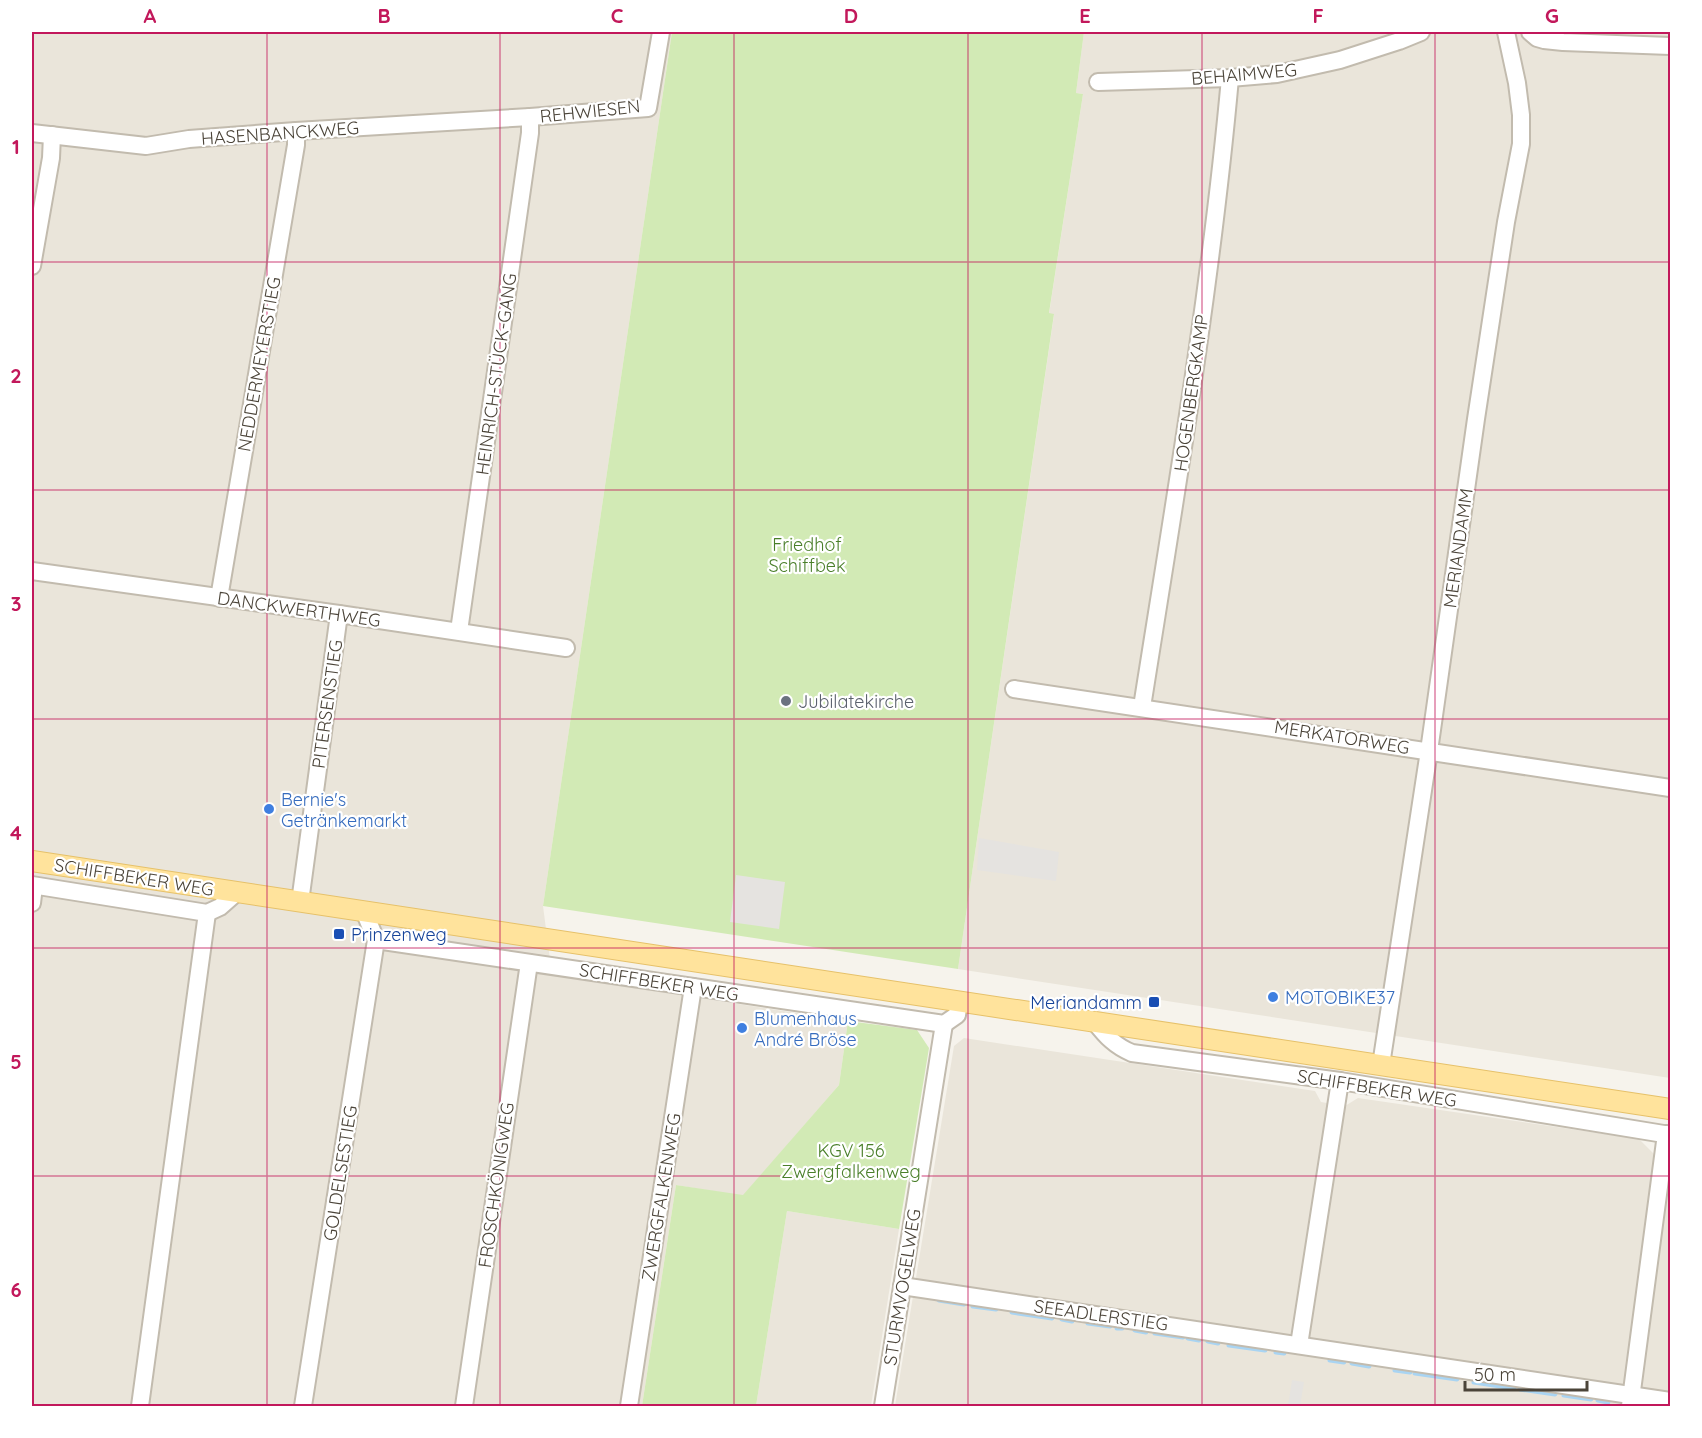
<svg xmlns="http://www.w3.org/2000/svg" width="1702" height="1438" font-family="Quicksand,sans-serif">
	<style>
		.residential { fill: #eae5da }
		.green { fill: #d2eab5 }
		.parking { fill: #e5e3e0 }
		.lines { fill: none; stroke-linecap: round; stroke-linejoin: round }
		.stream { stroke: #a9d4f2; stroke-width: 5 }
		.minor-casing { stroke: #c2bbae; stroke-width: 20 }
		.major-casing { stroke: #e6c16a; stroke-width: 22 }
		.minor { stroke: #fff; stroke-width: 16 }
		.major { stroke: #ffe39c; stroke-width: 20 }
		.grid { fill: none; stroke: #c2185b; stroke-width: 1.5; stroke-opacity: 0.55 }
		.worship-dot { fill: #6b7280; stroke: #fff; stroke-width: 2 }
		.shop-dot { fill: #3f7fe0; stroke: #fff; stroke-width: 2 }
		.transit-dot { fill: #1a4fb4; stroke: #fff; stroke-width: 2 }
		.labels { text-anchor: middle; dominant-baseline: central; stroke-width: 4.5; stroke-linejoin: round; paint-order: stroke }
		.street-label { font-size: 18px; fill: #4b4439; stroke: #fff }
		.park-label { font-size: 18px; fill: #4a7f2a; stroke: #fff }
		.worship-label { font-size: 18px; fill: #5b616d; stroke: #fff; text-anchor: start }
		.shop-label { font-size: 18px; fill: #366cbe; stroke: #fff; text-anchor: start }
		.transit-label { font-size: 18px; fill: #164399; stroke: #fff; text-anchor: start }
		.neatline { fill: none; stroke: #c2185b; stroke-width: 2 }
		.grid-label { font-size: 20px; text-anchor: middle; font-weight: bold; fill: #c2185b }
	</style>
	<rect width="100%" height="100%" fill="#f6f3ec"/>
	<g class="residential">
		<polygon points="32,32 672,32 543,906 552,975 848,1021 839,1085 743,1196 676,1185 642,1406 32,1406"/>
		<polygon points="1084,32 1670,32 1670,1078 958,969 1054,315 1049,314 1083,94 1076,93"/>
		<polygon points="964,1038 1315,1091 1321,1102 1345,1106 1358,1098 1639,1139 1654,1154 1670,1156 1670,1406 895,1406 954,1046"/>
		<polygon points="787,1211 899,1229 871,1406 756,1406"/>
	</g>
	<g class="green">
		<polygon points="672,32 1084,32 1076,93 1083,94 1049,313 1054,314 958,969 543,906"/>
		<polygon points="848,1021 917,1030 929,1048 899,1229 787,1211 756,1406 642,1406 676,1185 743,1195 839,1085"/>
	</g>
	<g class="parking">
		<polygon points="979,838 1059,852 1056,881 977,870"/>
		<polygon points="736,875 785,882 779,929 730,922"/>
		<polygon points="1292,1380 1304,1382 1300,1406 1288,1406"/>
	</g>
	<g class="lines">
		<g class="stream">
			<polyline points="939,1300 964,1304"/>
			<polyline points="973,1306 996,1309"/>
			<polyline points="1012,1312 1052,1318"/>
			<polyline points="1062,1319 1072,1321"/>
			<polyline points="1088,1323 1110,1326"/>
			<polyline points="1117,1328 1122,1328"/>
			<polyline points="1135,1330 1146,1332"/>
			<polyline points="1155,1333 1183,1337"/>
			<polyline points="1188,1338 1199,1340"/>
			<polyline points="1208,1341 1218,1343"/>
			<polyline points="1229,1345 1265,1350"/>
			<polyline points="1276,1352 1284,1353"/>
			<polyline points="1330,1360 1344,1362"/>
			<polyline points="1352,1363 1369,1366"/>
			<polyline points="1395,1370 1410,1372"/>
			<polyline points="1415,1373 1457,1379"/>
			<polyline points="1474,1382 1514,1388"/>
			<polyline points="1520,1389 1555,1394"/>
			<polyline points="1564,1395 1591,1399"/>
			<polyline points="1598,1400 1608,1402"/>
		</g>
		<defs>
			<g id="minor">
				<polyline points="1530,32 1537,38 1544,40 1563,42 1670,46"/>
				<polyline points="1098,82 1230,78 1277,74 1340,60 1399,41 1421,32"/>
				<polyline points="32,133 146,146 189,139 296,131 530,117 648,108 661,32"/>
				<polyline points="32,266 51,158 52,135"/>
				<polyline points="32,571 339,614 566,648"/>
				<polyline points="219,598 296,145 296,131"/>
				<polyline points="459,631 530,133 530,117"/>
				<polyline points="1014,689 1670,788"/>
				<path d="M1142 707C1175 498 1211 289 1230 78"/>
				<polyline points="32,885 207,913 220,907 237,892"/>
				<polyline points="300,902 339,614"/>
				<polyline points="32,903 34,886"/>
				<polyline points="364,911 376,940 944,1024 957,1015 959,1002"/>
				<path d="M1095 1022C1106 1036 1115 1046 1132 1053L1340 1081 1670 1135"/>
				<polyline points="1381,1065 1429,751 1476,419 1506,222 1521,144 1521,115 1517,83 1506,32"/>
				<polyline points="902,1286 1670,1401"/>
				<polyline points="1299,1345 1340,1081"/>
				<polyline points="140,1406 207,913"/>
				<polyline points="303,1406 376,940"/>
				<polyline points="464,1406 529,963"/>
				<polyline points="629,1406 693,987"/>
				<polyline points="883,1406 944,1024"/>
				<polyline points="1630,1406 1666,1134"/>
			</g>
			<polyline id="major" points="32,861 1670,1109"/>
		</defs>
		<use href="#minor" class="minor-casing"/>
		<use href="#major" class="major-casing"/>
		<use href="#minor" class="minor"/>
		<use href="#major" class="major"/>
	</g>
	<path class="grid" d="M267 32V1406M500 32V1406M734 32V1406M968 32V1406M1202 32V1406M1435 32V1406M32 262H1670M32 490H1670M32 719H1670M32 948H1670M32 1176H1670"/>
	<circle class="worship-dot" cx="786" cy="701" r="6"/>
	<g class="shop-dot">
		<circle cx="269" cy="809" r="6"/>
		<circle cx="1273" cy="997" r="6"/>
		<circle cx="742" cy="1028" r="6"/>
	</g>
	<g class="transit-dot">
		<rect x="333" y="928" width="12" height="12" rx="3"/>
		<rect x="1148" y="996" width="12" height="12" rx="3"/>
	</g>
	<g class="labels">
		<g class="street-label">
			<text transform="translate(1244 74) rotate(-5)">BEHAIMWEG</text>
			<text transform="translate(590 111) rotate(-6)">REHWIESEN</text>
			<text transform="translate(280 133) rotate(-4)">HASENBANCKWEG</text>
			<text transform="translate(259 364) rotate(-80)">NEDDERMEYERSTIEG</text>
			<text transform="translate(496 374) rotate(-82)">HEINRICH-STÜCK-GANG</text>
			<text transform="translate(1191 393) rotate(-82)">HOGENBERGKAMP</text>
			<text transform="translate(1458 548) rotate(-82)">MERIANDAMM</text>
			<text transform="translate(299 609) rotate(8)">DANCKWERTHWEG</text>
			<text transform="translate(327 704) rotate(-82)">PITERSENSTIEG</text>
			<text transform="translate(1342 737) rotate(9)">MERKATORWEG</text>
			<text transform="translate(134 877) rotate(9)">SCHIFFBEKER WEG</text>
			<text transform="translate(659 982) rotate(9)">SCHIFFBEKER WEG</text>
			<text transform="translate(1377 1088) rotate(9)">SCHIFFBEKER WEG</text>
			<text transform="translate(340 1173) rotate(-81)">GOLDELSESTIEG</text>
			<text transform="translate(496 1185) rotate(-82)">FROSCHKÖNIGWEG</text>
			<text transform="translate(661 1197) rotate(-81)">ZWERGFALKENWEG</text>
			<text transform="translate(902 1287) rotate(-81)">STURMVOGELWEG</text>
			<text transform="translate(1101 1315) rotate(8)">SEEADLERSTIEG</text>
		</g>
		<g class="park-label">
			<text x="807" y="544">Friedhof<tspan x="807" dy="21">Schiffbek</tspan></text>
			<text x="851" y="1150">KGV 156<tspan x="851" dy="21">Zwergfalkenweg</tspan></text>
		</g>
		<g class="worship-label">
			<text x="798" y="701">Jubilatekirche</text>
		</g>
		<g class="shop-label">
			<text x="281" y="799">Bernie's<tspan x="281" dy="21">Getränkemarkt</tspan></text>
			<text x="1285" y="997">MOTOBIKE37</text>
			<text x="754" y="1018">Blumenhaus<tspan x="754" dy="21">André Bröse</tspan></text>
		</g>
		<g class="transit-label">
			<text x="351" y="934">Prinzenweg</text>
			<text x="1142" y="1002" text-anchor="end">Meriandamm</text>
		</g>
	</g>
	<rect width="1702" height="1438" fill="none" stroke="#ffffff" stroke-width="66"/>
	<path d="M1465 1381v9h122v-9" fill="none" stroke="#4b4439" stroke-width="3"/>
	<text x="1474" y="1381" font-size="18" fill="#4b4439" stroke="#ffffff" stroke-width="4.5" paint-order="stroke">50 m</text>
	<rect x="33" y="33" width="1636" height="1372" class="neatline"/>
	<g class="grid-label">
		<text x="150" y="23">A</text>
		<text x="384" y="23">B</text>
		<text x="617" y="23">C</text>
		<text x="851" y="23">D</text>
		<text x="1085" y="23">E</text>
		<text x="1318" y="23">F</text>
		<text x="1552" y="23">G</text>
		<text x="16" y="154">1</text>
		<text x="16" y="383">2</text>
		<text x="16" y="611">3</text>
		<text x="16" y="840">4</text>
		<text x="16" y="1069">5</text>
		<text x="16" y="1297">6</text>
	</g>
</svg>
